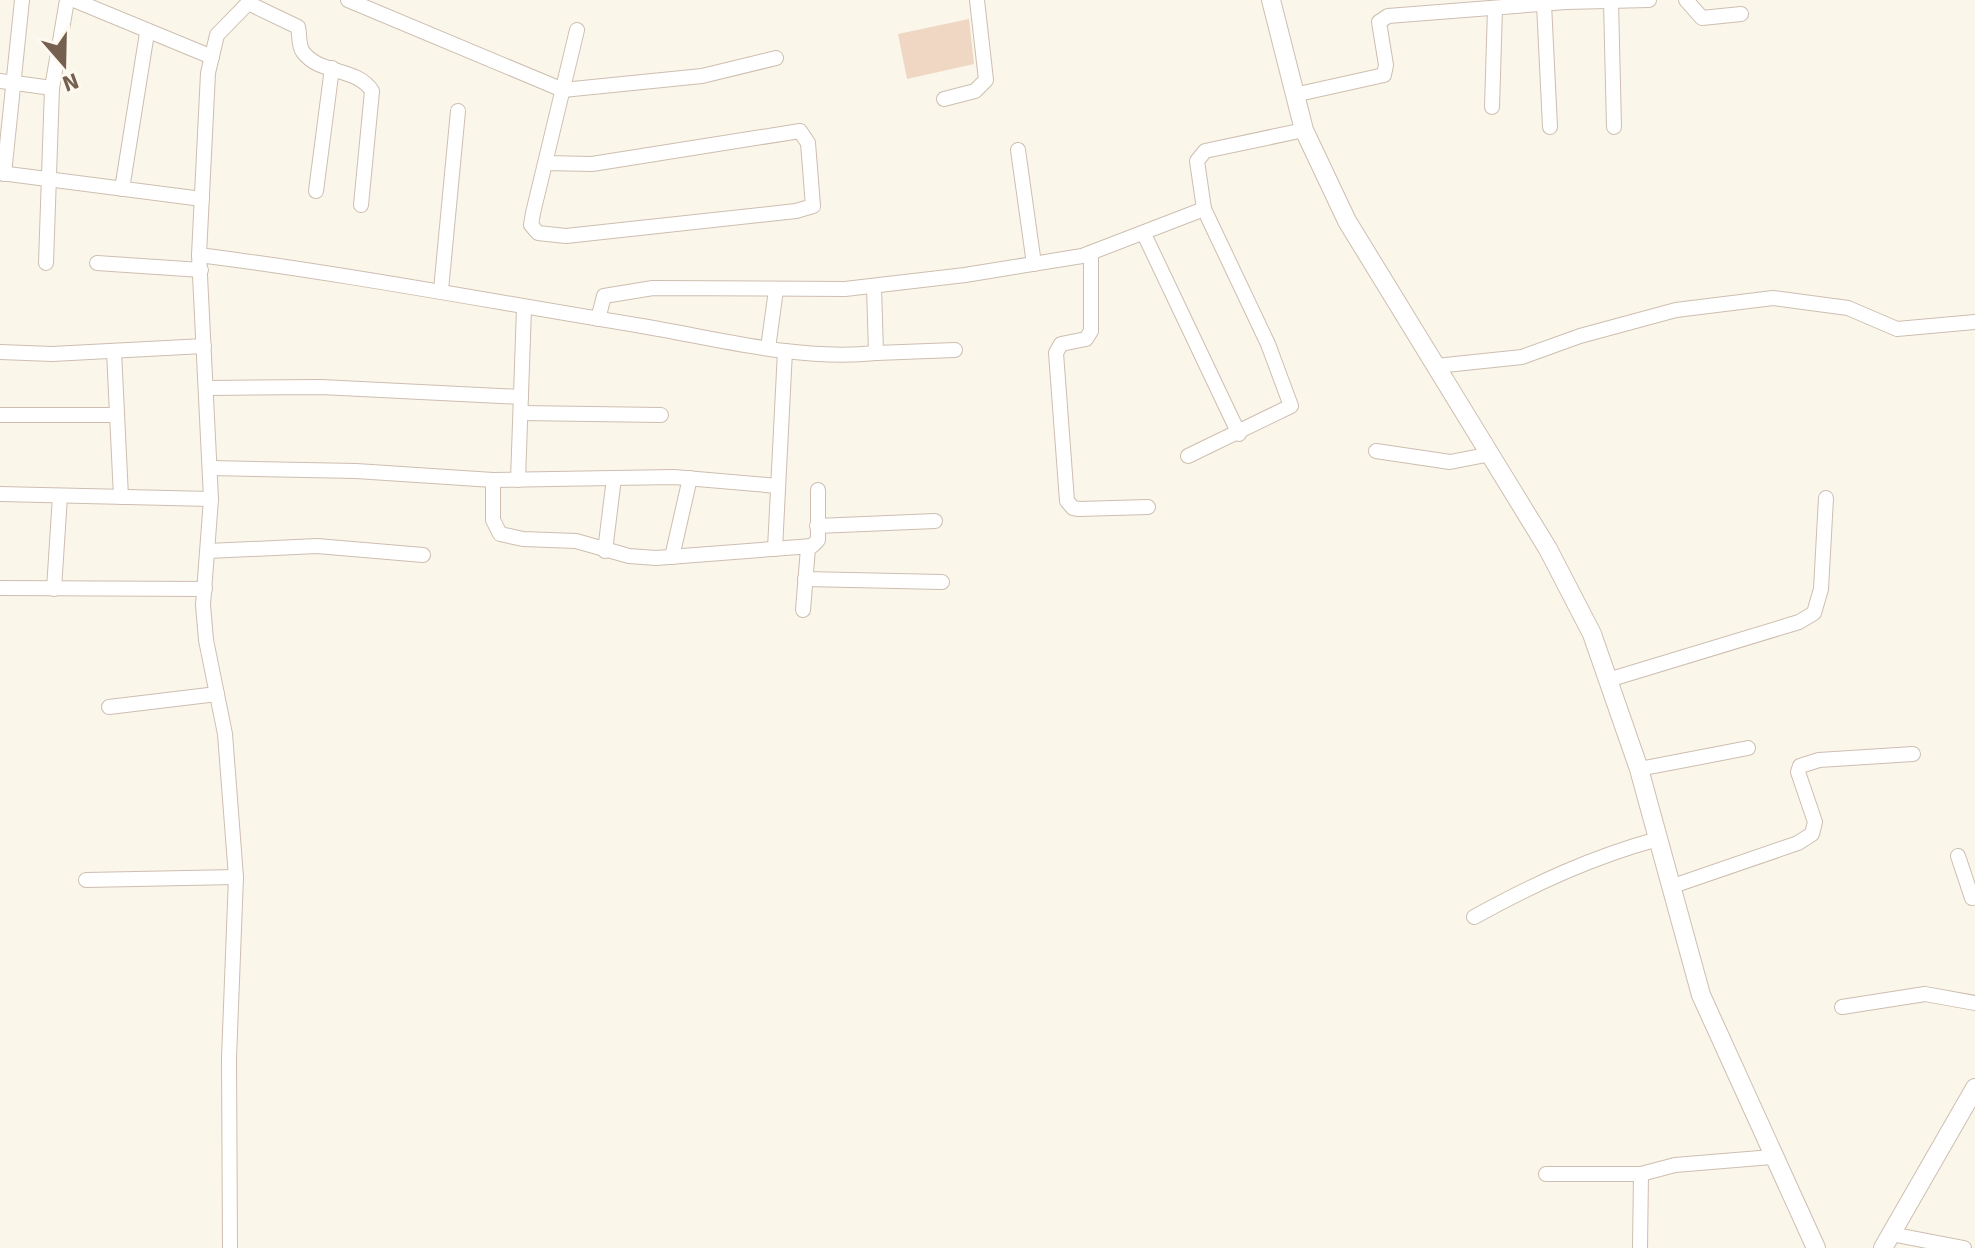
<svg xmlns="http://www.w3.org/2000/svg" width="1975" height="1248" font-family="Signika,sans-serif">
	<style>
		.building { fill: #efd7c3 }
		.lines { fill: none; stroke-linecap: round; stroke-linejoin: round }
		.minor-casing { stroke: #cdbeb0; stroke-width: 16 }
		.tertiary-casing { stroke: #cdbeb0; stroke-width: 20 }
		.minor { stroke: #fff; stroke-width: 14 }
		.tertiary { stroke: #fff; stroke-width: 18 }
	</style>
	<rect width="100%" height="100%" fill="#fbf6ea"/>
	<polygon class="building" points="969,19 974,64 907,79 898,34"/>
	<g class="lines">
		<defs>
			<g id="minor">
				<polyline points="74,0 212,57"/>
				<polyline points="348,0 563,90 702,76 776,58"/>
				<polyline points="1686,0 1702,18 1741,14"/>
				<polyline points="1611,1 1614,127"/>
				<path d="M248 3 298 27C300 35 298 45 303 52 320 75 357 67 372 91L361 205"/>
				<polyline points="1544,4 1550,127"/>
				<polyline points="0,81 52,88 67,0"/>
				<polyline points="1294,95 1384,75 1386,65 1379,22 1388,16 1566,2 1649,0"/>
				<polyline points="944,99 975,91 986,80 977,0"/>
				<polyline points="1492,107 1495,9"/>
				<polyline points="1018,150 1034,264"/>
				<polyline points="545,163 592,164 800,131 808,143 813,206 796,211 566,236 538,233 531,225 533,213 577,30"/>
				<polyline points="0,173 202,199"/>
				<polyline points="4,174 22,0"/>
				<polyline points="122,189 147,33"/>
				<polyline points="316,191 332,68"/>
				<polyline points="1144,234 1239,434"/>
				<polyline points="1091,253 1091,331 1086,339 1061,344 1056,353 1067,501 1073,508 1079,509 1148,507"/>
				<path d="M199 255C348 274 494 302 642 326 719 339 798 361 876 353"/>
				<polyline points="46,263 52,88"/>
				<polyline points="97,263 201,270"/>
				<polyline points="874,287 876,353 955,350"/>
				<polyline points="441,290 458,111"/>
				<polyline points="598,319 604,296 653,288 845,289 965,275 1082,256 1204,209 1197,161 1205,151 1304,130"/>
				<polyline points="768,348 776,290"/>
				<polyline points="114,351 121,497"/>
				<polyline points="0,352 52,354 204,346"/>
				<polyline points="1436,366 1522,357 1580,336 1676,310 1773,298 1848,308 1897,329 1975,322"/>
				<polyline points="207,388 321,387 521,397"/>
				<polyline points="521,413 661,415"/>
				<polyline points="0,415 117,415"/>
				<polyline points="1376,451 1450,462 1491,454"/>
				<polyline points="1188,456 1291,406 1268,344 1204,209"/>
				<polyline points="210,468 356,471 493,480 674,477 778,486"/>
				<polyline points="493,480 493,520 500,534 523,539 576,541 629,556 656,558 812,546 818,540 818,490"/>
				<polyline points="518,480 524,308"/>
				<polyline points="0,494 211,499"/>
				<polyline points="817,526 935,521"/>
				<polyline points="775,549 785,351"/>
				<polyline points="208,551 317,546 423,555"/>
				<polyline points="605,551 614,478"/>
				<polyline points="672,557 690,478"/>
				<polyline points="805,579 942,582"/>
				<polyline points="0,588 205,589"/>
				<polyline points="54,589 60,496"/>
				<polyline points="803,610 808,548"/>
				<polyline points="1608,680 1799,622 1814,613 1821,589 1826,498"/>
				<polyline points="109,707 217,694"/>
				<polyline points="1639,769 1748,748"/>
				<polyline points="1958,856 1972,898 1975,897"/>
				<polyline points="86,880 236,877"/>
				<polyline points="1673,886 1798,843 1812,834 1815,822 1798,772 1800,766 1819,760 1913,754"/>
				<path d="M1474 917C1534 884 1592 857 1658 839"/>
				<polyline points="1842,1007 1925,994 1975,1003"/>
				<polyline points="1546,1174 1641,1174 1675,1165 1772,1157"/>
				<polyline points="1891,1234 1964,1248"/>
				<polyline points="230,1248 229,1058 236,877 225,734 206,640 203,605 211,499 199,255 208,73 217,35 251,0"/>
				<polyline points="1640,1248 1641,1174"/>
			</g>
			<g id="tertiary">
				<polyline points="1271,0 1304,130 1347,221 1548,549 1592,634 1639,769 1701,995 1816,1248"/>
				<polyline points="1883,1248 1975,1088"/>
			</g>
		</defs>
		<use href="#minor" class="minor-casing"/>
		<use href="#tertiary" class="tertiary-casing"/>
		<use href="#minor" class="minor"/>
		<use href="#tertiary" class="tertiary"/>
	</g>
	<g transform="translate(64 64) rotate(160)" stroke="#fef9f0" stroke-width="6" paint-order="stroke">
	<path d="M0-6L14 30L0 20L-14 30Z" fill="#755f4e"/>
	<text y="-12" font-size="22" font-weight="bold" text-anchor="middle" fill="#755f4e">N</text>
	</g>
</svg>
